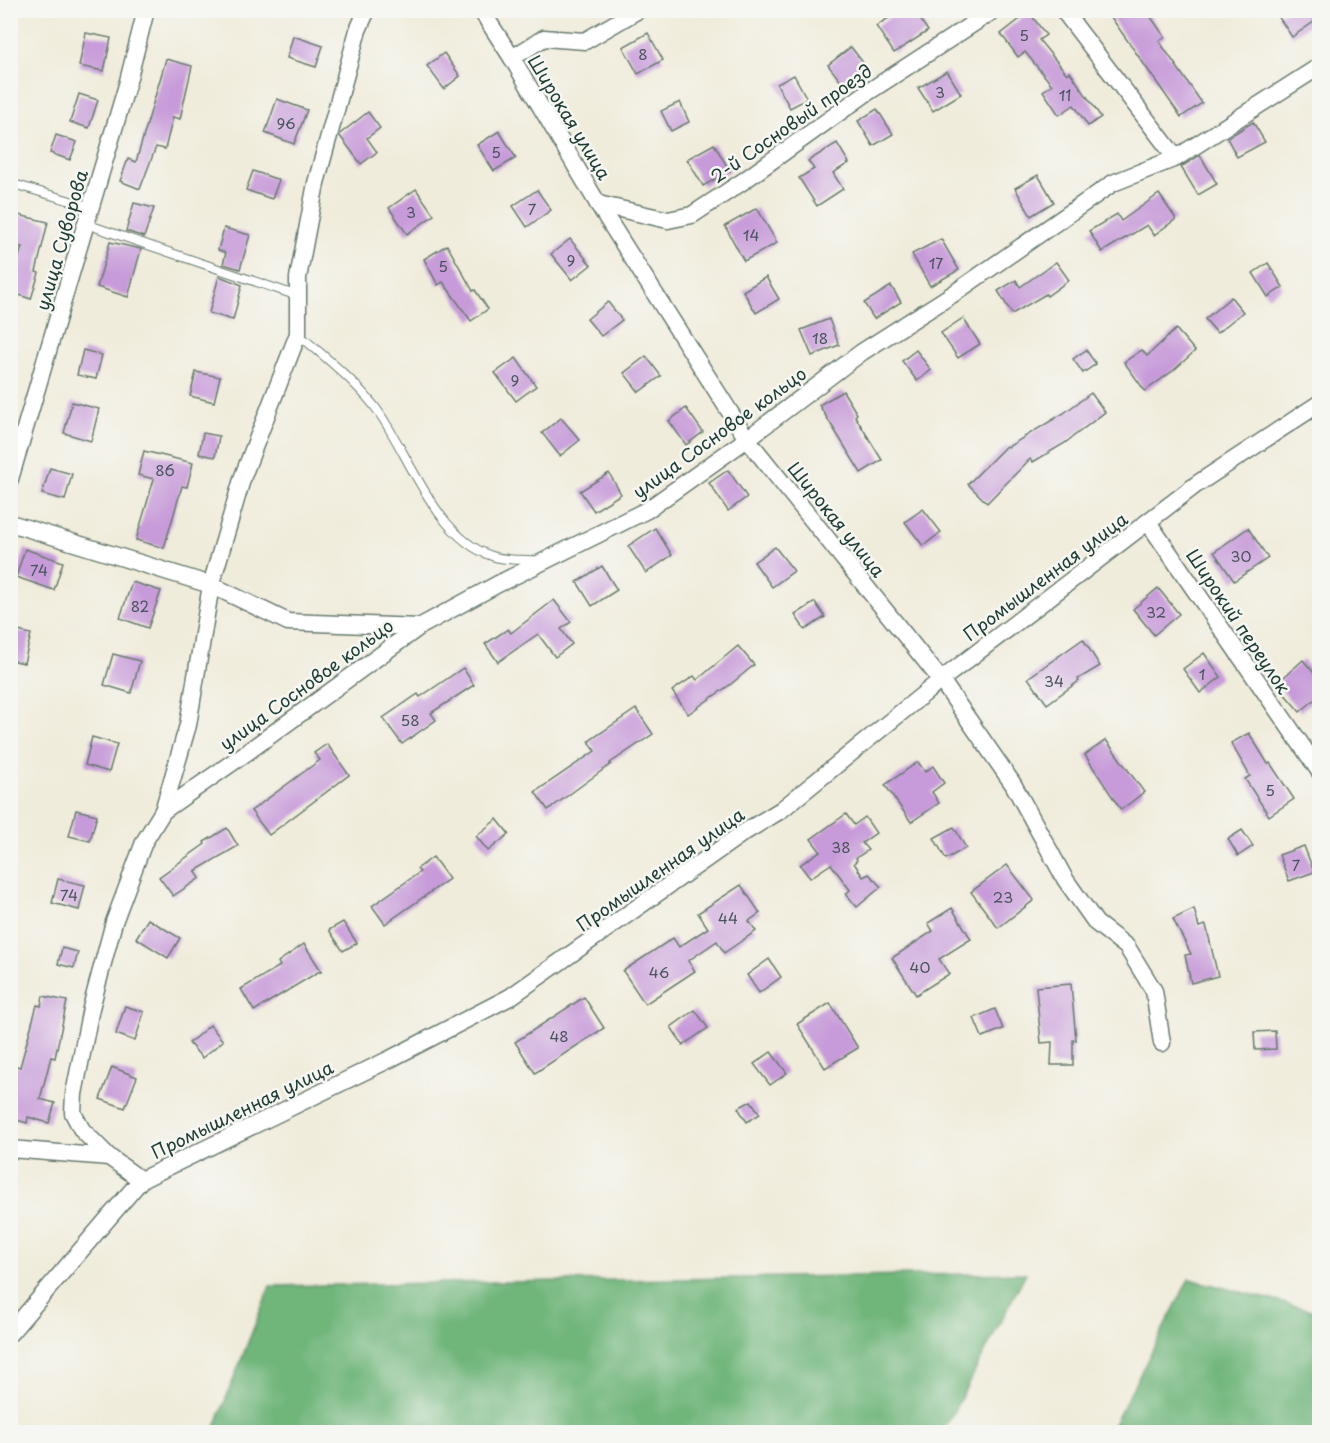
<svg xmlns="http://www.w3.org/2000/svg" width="1330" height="1443" font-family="'Playpen Sans',sans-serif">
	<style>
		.forest { fill: #6fb57a; stroke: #477957; stroke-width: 1.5 }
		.building { fill: #c79bd9 }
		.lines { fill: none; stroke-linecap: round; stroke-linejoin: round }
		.service-casing { stroke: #687a6e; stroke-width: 10 }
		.minor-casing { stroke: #687a6e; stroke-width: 19 }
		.service { stroke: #fff; stroke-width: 8 }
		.minor { stroke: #fff; stroke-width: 16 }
		.labels { text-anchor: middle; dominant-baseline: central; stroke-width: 5; stroke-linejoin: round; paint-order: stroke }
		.number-label { font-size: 15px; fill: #49545d }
		.street-label { font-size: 18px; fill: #1f3d34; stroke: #f6f6f2 }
	</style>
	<rect width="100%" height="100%" fill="#f6f6f2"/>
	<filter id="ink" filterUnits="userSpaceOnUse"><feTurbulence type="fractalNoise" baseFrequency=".0167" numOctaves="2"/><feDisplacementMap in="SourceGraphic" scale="12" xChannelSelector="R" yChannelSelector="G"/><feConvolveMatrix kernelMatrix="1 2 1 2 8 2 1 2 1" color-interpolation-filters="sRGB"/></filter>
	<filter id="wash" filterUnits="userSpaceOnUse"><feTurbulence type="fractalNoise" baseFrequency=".008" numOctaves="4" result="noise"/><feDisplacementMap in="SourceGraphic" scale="24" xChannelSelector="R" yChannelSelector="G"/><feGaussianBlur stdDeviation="1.35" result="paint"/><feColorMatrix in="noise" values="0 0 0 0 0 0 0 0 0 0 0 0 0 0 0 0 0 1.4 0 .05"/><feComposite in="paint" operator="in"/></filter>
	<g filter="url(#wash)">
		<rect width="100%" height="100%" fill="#f0ecdb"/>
		<g class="forest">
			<polygon points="1026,1273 943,1432 213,1432 270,1286"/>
			<polygon points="1189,1279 1319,1312 1319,1432 1110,1432"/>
		</g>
		<g id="blocks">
			<g class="building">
				<polygon points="901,10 914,10 928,31 894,53 876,26"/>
				<polygon points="1106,10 1146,10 1165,37 1159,41 1202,103 1181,117"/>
				<polygon points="1286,10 1308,10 1315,21 1292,37 1278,16"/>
				<polygon points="1029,12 1046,35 1039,40 1067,74 1070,72 1101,117 1088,126 1074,105 1059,115 1043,91 1052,85 1025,52 1018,57 1001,34"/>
				<polygon points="86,33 111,38 104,71 79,66"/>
				<polygon points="648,33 663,60 638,74 623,47"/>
				<polygon points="293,36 323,46 316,67 287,58"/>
				<polygon points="851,47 868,69 845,87 828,65"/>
				<polygon points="444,53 460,76 444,89 427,66"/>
				<polygon points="166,59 192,66 180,119 173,117 165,149 156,147 140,189 120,181 128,159 136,162"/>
				<polygon points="947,71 961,94 933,111 918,88"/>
				<polygon points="794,75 807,99 790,108 777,84"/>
				<polygon points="79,94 98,100 89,128 70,122"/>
				<polygon points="277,99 307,110 294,144 265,133"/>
				<polygon points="680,102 689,122 671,131 661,111"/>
				<polygon points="877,109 893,134 873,146 858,121"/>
				<polygon points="368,112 380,128 367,138 377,152 361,164 340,136 341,133"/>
				<polygon points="1253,122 1265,142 1237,157 1227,138"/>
				<polygon points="499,131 516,158 494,171 477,145"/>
				<polygon points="56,135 77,142 70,160 50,153"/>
				<polygon points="837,143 849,163 833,173 843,189 817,206 799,178 814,169 808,161"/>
				<polygon points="714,144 730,171 703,186 687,159"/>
				<polygon points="1200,155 1217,184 1198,195 1181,167"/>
				<polygon points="253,171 279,180 272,199 246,190"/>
				<polygon points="1038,175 1054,202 1031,216 1015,188"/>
				<polygon points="416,189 434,215 407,234 389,208"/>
				<polygon points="537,190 551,210 527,227 513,206"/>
				<polygon points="1159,194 1176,219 1154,235 1147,225 1102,252 1089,231 1117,214 1121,221"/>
				<polygon points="134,203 154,208 144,237 126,231"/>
				<polygon points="757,208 777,243 744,261 725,226"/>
				<polygon points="10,213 48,222 36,272 39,273 31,299 10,292 10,284 22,247 10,244"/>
				<polygon points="224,228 250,235 240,269 223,264 226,253 218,250"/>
				<polygon points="570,239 591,265 572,280 551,254"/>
				<polygon points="941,239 959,270 930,286 912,254"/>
				<polygon points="110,242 141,249 128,297 97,287"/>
				<polygon points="447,245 473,291 475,290 488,309 471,321 443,282 438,285 424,259"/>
				<polygon points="1056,262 1069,280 1047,296 1046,294 1012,314 998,291 1016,280 1020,287"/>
				<polygon points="1268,263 1283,287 1268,297 1253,273"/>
				<polygon points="219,276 242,285 233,320 209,313"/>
				<polygon points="766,277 779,299 756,313 743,291"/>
				<polygon points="891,286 901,302 874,319 864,303"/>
				<polygon points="1231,297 1243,312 1217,333 1205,319"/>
				<polygon points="608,302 622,320 601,336 587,319"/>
				<polygon points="963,318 980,344 958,358 941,333"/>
				<polygon points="829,319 839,345 812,356 801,330"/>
				<polygon points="1176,329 1195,351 1174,370 1145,391 1124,362 1142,350 1147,356"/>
				<polygon points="83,350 102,355 96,379 77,375"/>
				<polygon points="916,350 931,370 917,381 902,361"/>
				<polygon points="1086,350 1096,364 1083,373 1073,359"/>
				<polygon points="646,356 661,376 639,392 624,373"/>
				<polygon points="516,358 536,386 516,401 495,373"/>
				<polygon points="196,372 220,377 214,402 190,396"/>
				<polygon points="843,391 857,414 855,416 882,460 861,473 819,405"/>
				<polygon points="1091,393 1105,412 1065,443 1033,462 1030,459 987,503 968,484 1006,446 1008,447 1064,413"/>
				<polygon points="72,402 99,409 91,441 64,433"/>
				<polygon points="686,408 703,432 686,445 669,421"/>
				<polygon points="561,418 580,440 560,456 542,433"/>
				<polygon points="203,433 219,436 215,457 199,454"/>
				<polygon points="144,451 193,463 187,487 182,486 164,548 136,540 154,479 138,475"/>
				<polygon points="50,468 72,474 65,500 42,494"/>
				<polygon points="728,470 747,497 728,511 709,483"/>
				<polygon points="609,473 621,494 594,511 580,491"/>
				<polygon points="923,509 941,532 923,546 905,522"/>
				<polygon points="655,528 672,555 646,573 628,546"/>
				<polygon points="1248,528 1268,558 1234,581 1214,552"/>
				<polygon points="775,547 794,571 772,587 754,562"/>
				<polygon points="25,549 63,562 54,590 16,577"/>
				<polygon points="602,566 617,590 592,606 577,582"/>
				<polygon points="132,582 161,591 148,628 120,618"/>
				<polygon points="1158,588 1179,614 1154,635 1133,609"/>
				<polygon points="554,600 571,622 561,629 572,644 555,657 538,634 498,662 485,644 508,629 511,633"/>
				<polygon points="815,602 825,617 805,630 795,615"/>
				<polygon points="10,629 31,634 24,663 10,660"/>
				<polygon points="1083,639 1100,666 1078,679 1079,681 1047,704 1028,678"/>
				<polygon points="738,646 754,665 731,684 688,714 672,691 694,676 697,680"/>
				<polygon points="1204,653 1221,677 1200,693 1183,669"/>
				<polygon points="113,654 140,661 131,693 104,685"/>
				<polygon points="1303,660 1320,680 1320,695 1300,712 1276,684"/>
				<polygon points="463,668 474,685 431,713 436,720 402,744 383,718 418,694 420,697"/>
				<polygon points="636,709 653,734 610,763 611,764 548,810 535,792 595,751 589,741"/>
				<polygon points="1249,733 1268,764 1270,763 1294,799 1269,816 1245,779 1250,776 1231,743"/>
				<polygon points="92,737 117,744 109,772 85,765"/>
				<polygon points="1106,740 1144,792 1121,810 1085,755"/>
				<polygon points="327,744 349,775 269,835 251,811 320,760 314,753"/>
				<polygon points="918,762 925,772 933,766 944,783 932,792 939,803 911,822 885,785"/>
				<polygon points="76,810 97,815 90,841 69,836"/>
				<polygon points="846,814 854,825 865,817 876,833 862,843 868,850 856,858 857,860 854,863 863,877 869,874 881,887 857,907 846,894 850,890 831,864 810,878 800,865 820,851 811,839"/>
				<polygon points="497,819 509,834 488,851 476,836"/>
				<polygon points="954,827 966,848 946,859 934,838"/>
				<polygon points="227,828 238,846 195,871 200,878 173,896 159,877 205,844 204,842"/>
				<polygon points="1242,830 1253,846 1238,856 1228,839"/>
				<polygon points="1304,846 1314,872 1289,881 1279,855"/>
				<polygon points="433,857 449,879 385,924 372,906 420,872 417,869"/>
				<polygon points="1007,865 1034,900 998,928 971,892"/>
				<polygon points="58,879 85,885 79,910 52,903"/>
				<polygon points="741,885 760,913 749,921 756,931 724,953 717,941 688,961 695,971 645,1004 623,971 673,938 679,947 708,928 698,913"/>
				<polygon points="952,908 971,939 939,959 949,974 916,995 892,958 933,931 928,923"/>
				<polygon points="1194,909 1199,927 1206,925 1218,976 1191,983 1185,955 1191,954 1173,919"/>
				<polygon points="148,919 180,938 168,958 136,938"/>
				<polygon points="343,922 357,943 343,951 329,930"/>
				<polygon points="304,944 322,972 318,972 254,1011 241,989 280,966 278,962"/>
				<polygon points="62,948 78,952 74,968 58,964"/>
				<polygon points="769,959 781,977 759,993 747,975"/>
				<polygon points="1071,984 1076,1040 1073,1040 1073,1065 1051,1065 1052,1042 1041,1043 1036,987"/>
				<polygon points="43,996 67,1001 55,1058 51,1057 40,1099 55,1103 49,1123 28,1117 27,1123 10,1118 10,1064 20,1067 37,1005 41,1006"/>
				<polygon points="584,997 604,1028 535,1073 515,1042"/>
				<polygon points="830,1003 858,1048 825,1068 797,1024"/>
				<polygon points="125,1006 144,1012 135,1041 116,1034"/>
				<polygon points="995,1009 1003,1029 982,1037 974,1018"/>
				<polygon points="695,1010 708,1028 683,1045 671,1027"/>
				<polygon points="210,1025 223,1041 202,1058 189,1043"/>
				<polygon points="1275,1031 1276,1049 1255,1050 1254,1032"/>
				<polygon points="771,1052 787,1073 770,1085 754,1064"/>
				<polygon points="112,1067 137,1077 125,1108 100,1099"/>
				<polygon points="751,1101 760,1114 747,1122 738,1108"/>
			</g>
		</g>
	</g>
	<g filter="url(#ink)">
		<use href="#blocks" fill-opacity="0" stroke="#687a6e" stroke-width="1.5"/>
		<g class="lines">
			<defs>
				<g id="service">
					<polyline points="10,183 91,207"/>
					<polyline points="86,224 298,296"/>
					<path d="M298 334C323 355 355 381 375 407 409 452 434 537 492 556 505 561 524 559 538 561"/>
				</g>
				<g id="minor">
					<polyline points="481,10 512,58 598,204 747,439 941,680 1013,784 1065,879 1096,923 1127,947 1154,991 1162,1043"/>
					<polyline points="1063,10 1176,158"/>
					<polyline points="512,58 544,38 585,41 638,10"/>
					<polyline points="598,204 668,220 692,215 742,182 865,94 994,10"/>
					<polyline points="10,479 127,85 146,10"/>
					<polyline points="1148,522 1320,772"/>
					<polyline points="10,523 211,585 288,622 419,627"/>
					<polyline points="163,811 188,725 211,585 243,476 298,334 298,278 316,183 358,30 367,10"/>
					<polyline points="10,1149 109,1157"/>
					<polyline points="141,1180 109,1157 82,1130 73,1113 74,1094 91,1008 114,922 144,842 163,811 246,753 419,627 498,584 647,510 747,439 862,352 953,294 1113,183 1176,158 1320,66"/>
					<polyline points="10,1333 141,1180 390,1059 510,997 743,833 781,810 941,680 1197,484 1320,403"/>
				</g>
			</defs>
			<use href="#service" class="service-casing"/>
			<use href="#minor" class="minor-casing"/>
			<use href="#service" class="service"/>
			<use href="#minor" class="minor"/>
		</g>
	</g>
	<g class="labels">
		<g class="number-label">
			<text x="1024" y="34">5</text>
			<text x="643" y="53">8</text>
			<text x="940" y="91">3</text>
			<text x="1065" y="94">11</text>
			<text x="286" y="122">96</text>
			<text x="496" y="151">5</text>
			<text x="532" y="208">7</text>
			<text x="411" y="211">3</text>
			<text x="751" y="234">14</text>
			<text x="571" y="259">9</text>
			<text x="936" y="262">17</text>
			<text x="443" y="265">5</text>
			<text x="820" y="337">18</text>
			<text x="515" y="379">9</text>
			<text x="165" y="469">86</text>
			<text x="1241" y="555">30</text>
			<text x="39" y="569">74</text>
			<text x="140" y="605">82</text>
			<text x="1156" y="611">32</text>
			<text x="1202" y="673">1</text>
			<text x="1054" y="680">34</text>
			<text x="410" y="719">58</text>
			<text x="1270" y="789">5</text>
			<text x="841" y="846">38</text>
			<text x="1296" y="864">7</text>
			<text x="69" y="894">74</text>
			<text x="1003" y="896">23</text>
			<text x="728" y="917">44</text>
			<text x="920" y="966">40</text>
			<text x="659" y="971">46</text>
			<text x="559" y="1035">48</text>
		</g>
		<g class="street-label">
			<text transform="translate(570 117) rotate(59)">Широкая улица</text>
			<text transform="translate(791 123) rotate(-35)">2-й Сосновый проезд</text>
			<text transform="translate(61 240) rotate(-74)">улица Суворова</text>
			<text transform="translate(719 432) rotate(-36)">улица Сосновое кольцо</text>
			<text transform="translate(837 519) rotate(51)">Широкая улица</text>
			<text transform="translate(1045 576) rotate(-37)">Промышленная улица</text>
			<text transform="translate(1239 621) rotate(56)">Широкий переулок</text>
			<text transform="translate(306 684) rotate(-36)">улица Сосновое кольцо</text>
			<text transform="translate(660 869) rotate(-35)">Промышленная улица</text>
			<text transform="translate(242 1109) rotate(-26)">Промышленная улица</text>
		</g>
	</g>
	<rect width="1330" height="1443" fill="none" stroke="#f6f6f2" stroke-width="36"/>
</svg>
